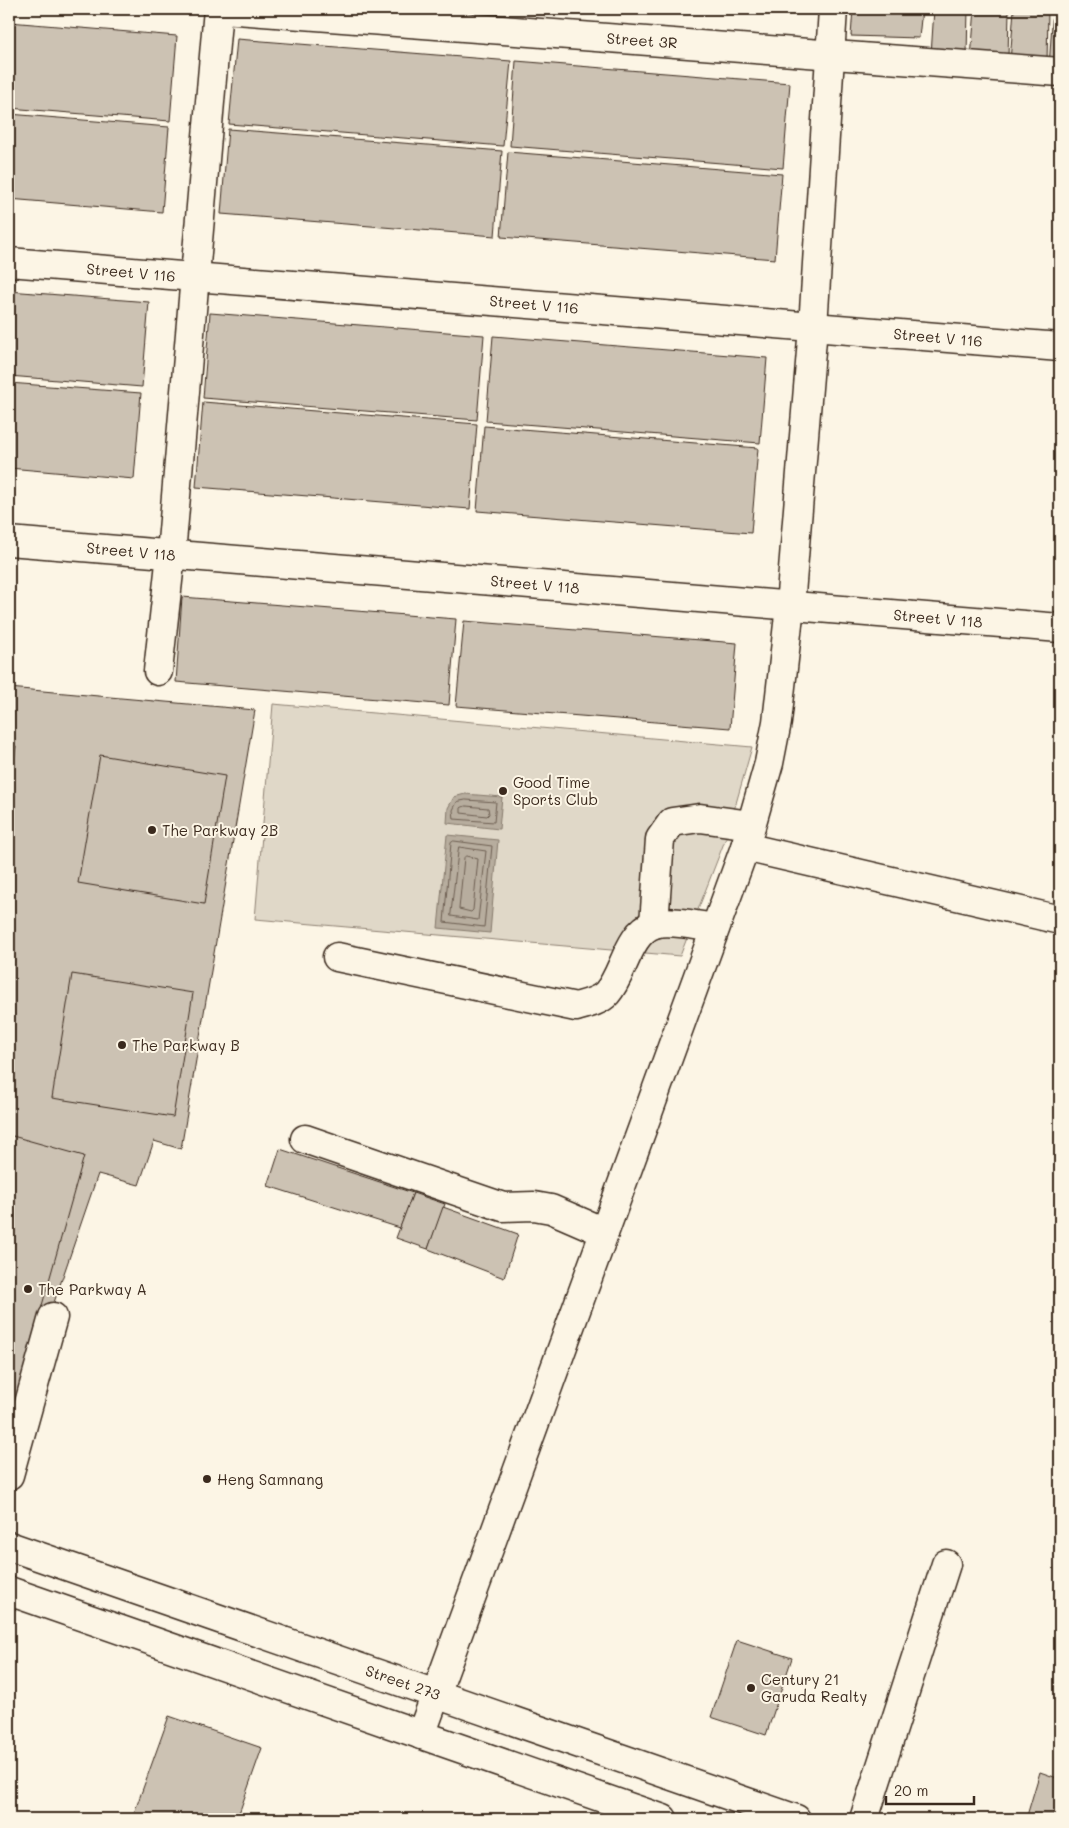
<svg xmlns="http://www.w3.org/2000/svg" width="1069" height="1828" font-family="Mali,sans-serif">
	<style>
		.green { fill: #e0d8c8; stroke: #8e8173 }
		.water { fill: #b7ad9e; stroke: #85796b }
		.lines { fill: none; stroke-linecap: round; stroke-linejoin: round }
		.shore { stroke: #6d5e51; stroke-width: 1 }
		.building { fill: #ccc2b3; stroke: #3b2a1e }
		.minor-casing { stroke: #3b2a1e; stroke-width: 31 }
		.major-casing { stroke: #3b2a1e; stroke-width: 31 }
		.minor { stroke: #fcf5e5; stroke-width: 28 }
		.major { stroke: #fcf5e5; stroke-width: 28 }
		.poi-dot { fill: #3b2a1e; stroke: #fcf5e5; stroke-width: 2 }
		.labels { text-anchor: middle; dominant-baseline: central; stroke-width: 4; stroke-linejoin: round; paint-order: stroke }
		.street-label { font-size: 15px; fill: #3b2a1e; stroke: #fcf5e5 }
		.poi-label { font-size: 15px; fill: #3b2a1e; stroke: #fcf5e5; text-anchor: start }
	</style>
	<rect width="100%" height="100%" fill="#fcf5e5"/>
	<filter id="ink" filterUnits="userSpaceOnUse"><feTurbulence type="fractalNoise" baseFrequency=".02" numOctaves="2"/><feDisplacementMap in="SourceGraphic" scale="10" xChannelSelector="R" yChannelSelector="G"/><feConvolveMatrix kernelMatrix="1 2 1 2 8 2 1 2 1" color-interpolation-filters="sRGB"/></filter>
	<g filter="url(#ink)">
		<polygon class="green" points="273,704 752,747 727,835 680,956 255,919"/>
		<g class="water">
			<polygon points="465,794 502,797 499,829 447,823 448,808 454,797"/>
			<polygon points="447,835 498,840 490,933 438,928"/>
		</g>
		<g class="lines">
			<g class="shore">
				<polygon points="466,800 496,802 494,822 454,819 453,810 457,802"/>
				<polygon points="466,806 488,808 489,814 487,816 461,813 461,808"/>
				<polygon points="454,841 492,846 484,927 444,922 451,843"/>
				<polygon points="459,847 486,851 478,920 451,916"/>
				<polygon points="466,856 478,859 473,910 471,912 459,909 464,858"/>
			</g>
		</g>
		<g class="building">
			<polygon points="853,9 922,9 919,38 851,36"/>
			<polygon points="934,9 968,9 967,55 931,55"/>
			<polygon points="975,9 1009,9 1008,59 971,58"/>
			<polygon points="1014,9 1048,9 1047,63 1010,62"/>
			<polygon points="1053,9 1060,9 1060,67 1049,67"/>
			<polygon points="9,22 177,36 170,121 9,108"/>
			<polygon points="237,39 511,61 503,146 229,124"/>
			<polygon points="516,61 790,83 783,168 510,146"/>
			<polygon points="9,114 169,127 162,212 9,199"/>
			<polygon points="228,129 502,151 495,236 221,214"/>
			<polygon points="508,152 782,174 775,259 501,237"/>
			<polygon points="9,291 149,302 142,387 9,376"/>
			<polygon points="210,313 484,335 477,420 203,398"/>
			<polygon points="493,336 767,358 760,443 486,421"/>
			<polygon points="9,383 141,393 134,479 9,468"/>
			<polygon points="203,402 477,424 470,509 196,487"/>
			<polygon points="484,426 758,448 751,533 477,511"/>
			<polygon points="182,597 456,619 449,705 176,682"/>
			<polygon points="464,621 737,643 730,728 456,706"/>
			<polygon points="9,688 255,710 181,1149 154,1141 139,1185 98,1174 9,1434"/>
			<polygon points="9,745 16,746 9,798"/>
			<polygon points="100,755 225,776 204,904 78,883"/>
			<polygon points="72,974 193,993 173,1117 52,1098"/>
			<polygon points="9,1135 84,1156 9,1423"/>
			<polygon points="280,1149 413,1193 400,1228 268,1186"/>
			<polygon points="413,1193 445,1204 428,1249 396,1238"/>
			<polygon points="443,1207 518,1234 504,1278 428,1249"/>
			<polygon points="737,1640 792,1658 766,1735 711,1717"/>
			<polygon points="169,1716 262,1748 237,1819 132,1819"/>
			<polygon points="1040,1772 1060,1779 1060,1819 1026,1819"/>
		</g>
		<g class="lines">
			<defs>
				<g id="minor">
					<polyline points="223,9 1060,72"/>
					<polyline points="9,262 1060,347"/>
					<polyline points="9,541 1060,628"/>
					<polyline points="158,671 171,554 218,9"/>
					<polyline points="745,847 1060,920"/>
					<polyline points="654,924 660,839 672,822 700,818 751,825"/>
					<path d="M337 957 576 1007C587 1004 600 1001 607 993 624 974 628 933 654 924 669 919 700 926 715 928"/>
					<polyline points="305,1139 503,1207 534,1206 551,1209 604,1232"/>
					<polyline points="9,1475 53,1317"/>
					<polyline points="421,1735 745,847 769,763 777,722 790,606 813,327 833,9"/>
					<polyline points="864,1819 946,1564"/>
				</g>
				<g id="major">
					<polyline points="9,1546 796,1819"/>
					<polyline points="9,1591 663,1819"/>
				</g>
			</defs>
			<use href="#minor" class="minor-casing"/>
			<use href="#major" class="major-casing"/>
			<use href="#minor" class="minor"/>
			<use href="#major" class="major"/>
		</g>
	</g>
	<g class="poi-dot">
		<circle cx="503" cy="791" r="5"/>
		<circle cx="152" cy="830" r="5"/>
		<circle cx="122" cy="1045" r="5"/>
		<circle cx="28" cy="1289" r="5"/>
		<circle cx="207" cy="1479" r="5"/>
		<circle cx="751" cy="1688" r="5"/>
	</g>
	<g class="labels">
		<g class="street-label">
			<text transform="translate(642 40) rotate(4)">Street 3R</text>
			<text transform="translate(131 272) rotate(5)">Street V 116</text>
			<text transform="translate(534 304) rotate(5)">Street V 116</text>
			<text transform="translate(938 337) rotate(5)">Street V 116</text>
			<text transform="translate(131 551) rotate(5)">Street V 118</text>
			<text transform="translate(535 584) rotate(5)">Street V 118</text>
			<text transform="translate(938 618) rotate(5)">Street V 118</text>
			<text transform="translate(403 1682) rotate(19)">Street 273</text>
		</g>
		<g class="poi-label">
			<text x="513" y="782">Good Time<tspan x="513" dy="17">Sports Club</tspan></text>
			<text x="162" y="830">The Parkway 2B</text>
			<text x="132" y="1045">The Parkway B</text>
			<text x="38" y="1289">The Parkway A</text>
			<text x="217" y="1479">Heng Samnang</text>
			<text x="761" y="1679">Century 21<tspan x="761" dy="17">Garuda Realty</tspan></text>
		</g>
	</g>
	<rect width="1069" height="1828" fill="none" stroke="#fcf5e5" stroke-width="30"/>
	<rect x="15" y="15" width="1039" height="1798" fill="none" stroke="#3b2a1e" stroke-width="2" filter="url(#ink)"/>
	<path d="M886 1796v8h88v-8" fill="none" stroke="#3b2a1e" stroke-width="2.5"/>
	<text x="894" y="1796" font-size="15" fill="#3b2a1e" stroke="#fcf5e5" stroke-width="4" paint-order="stroke">20 m</text>
</svg>
